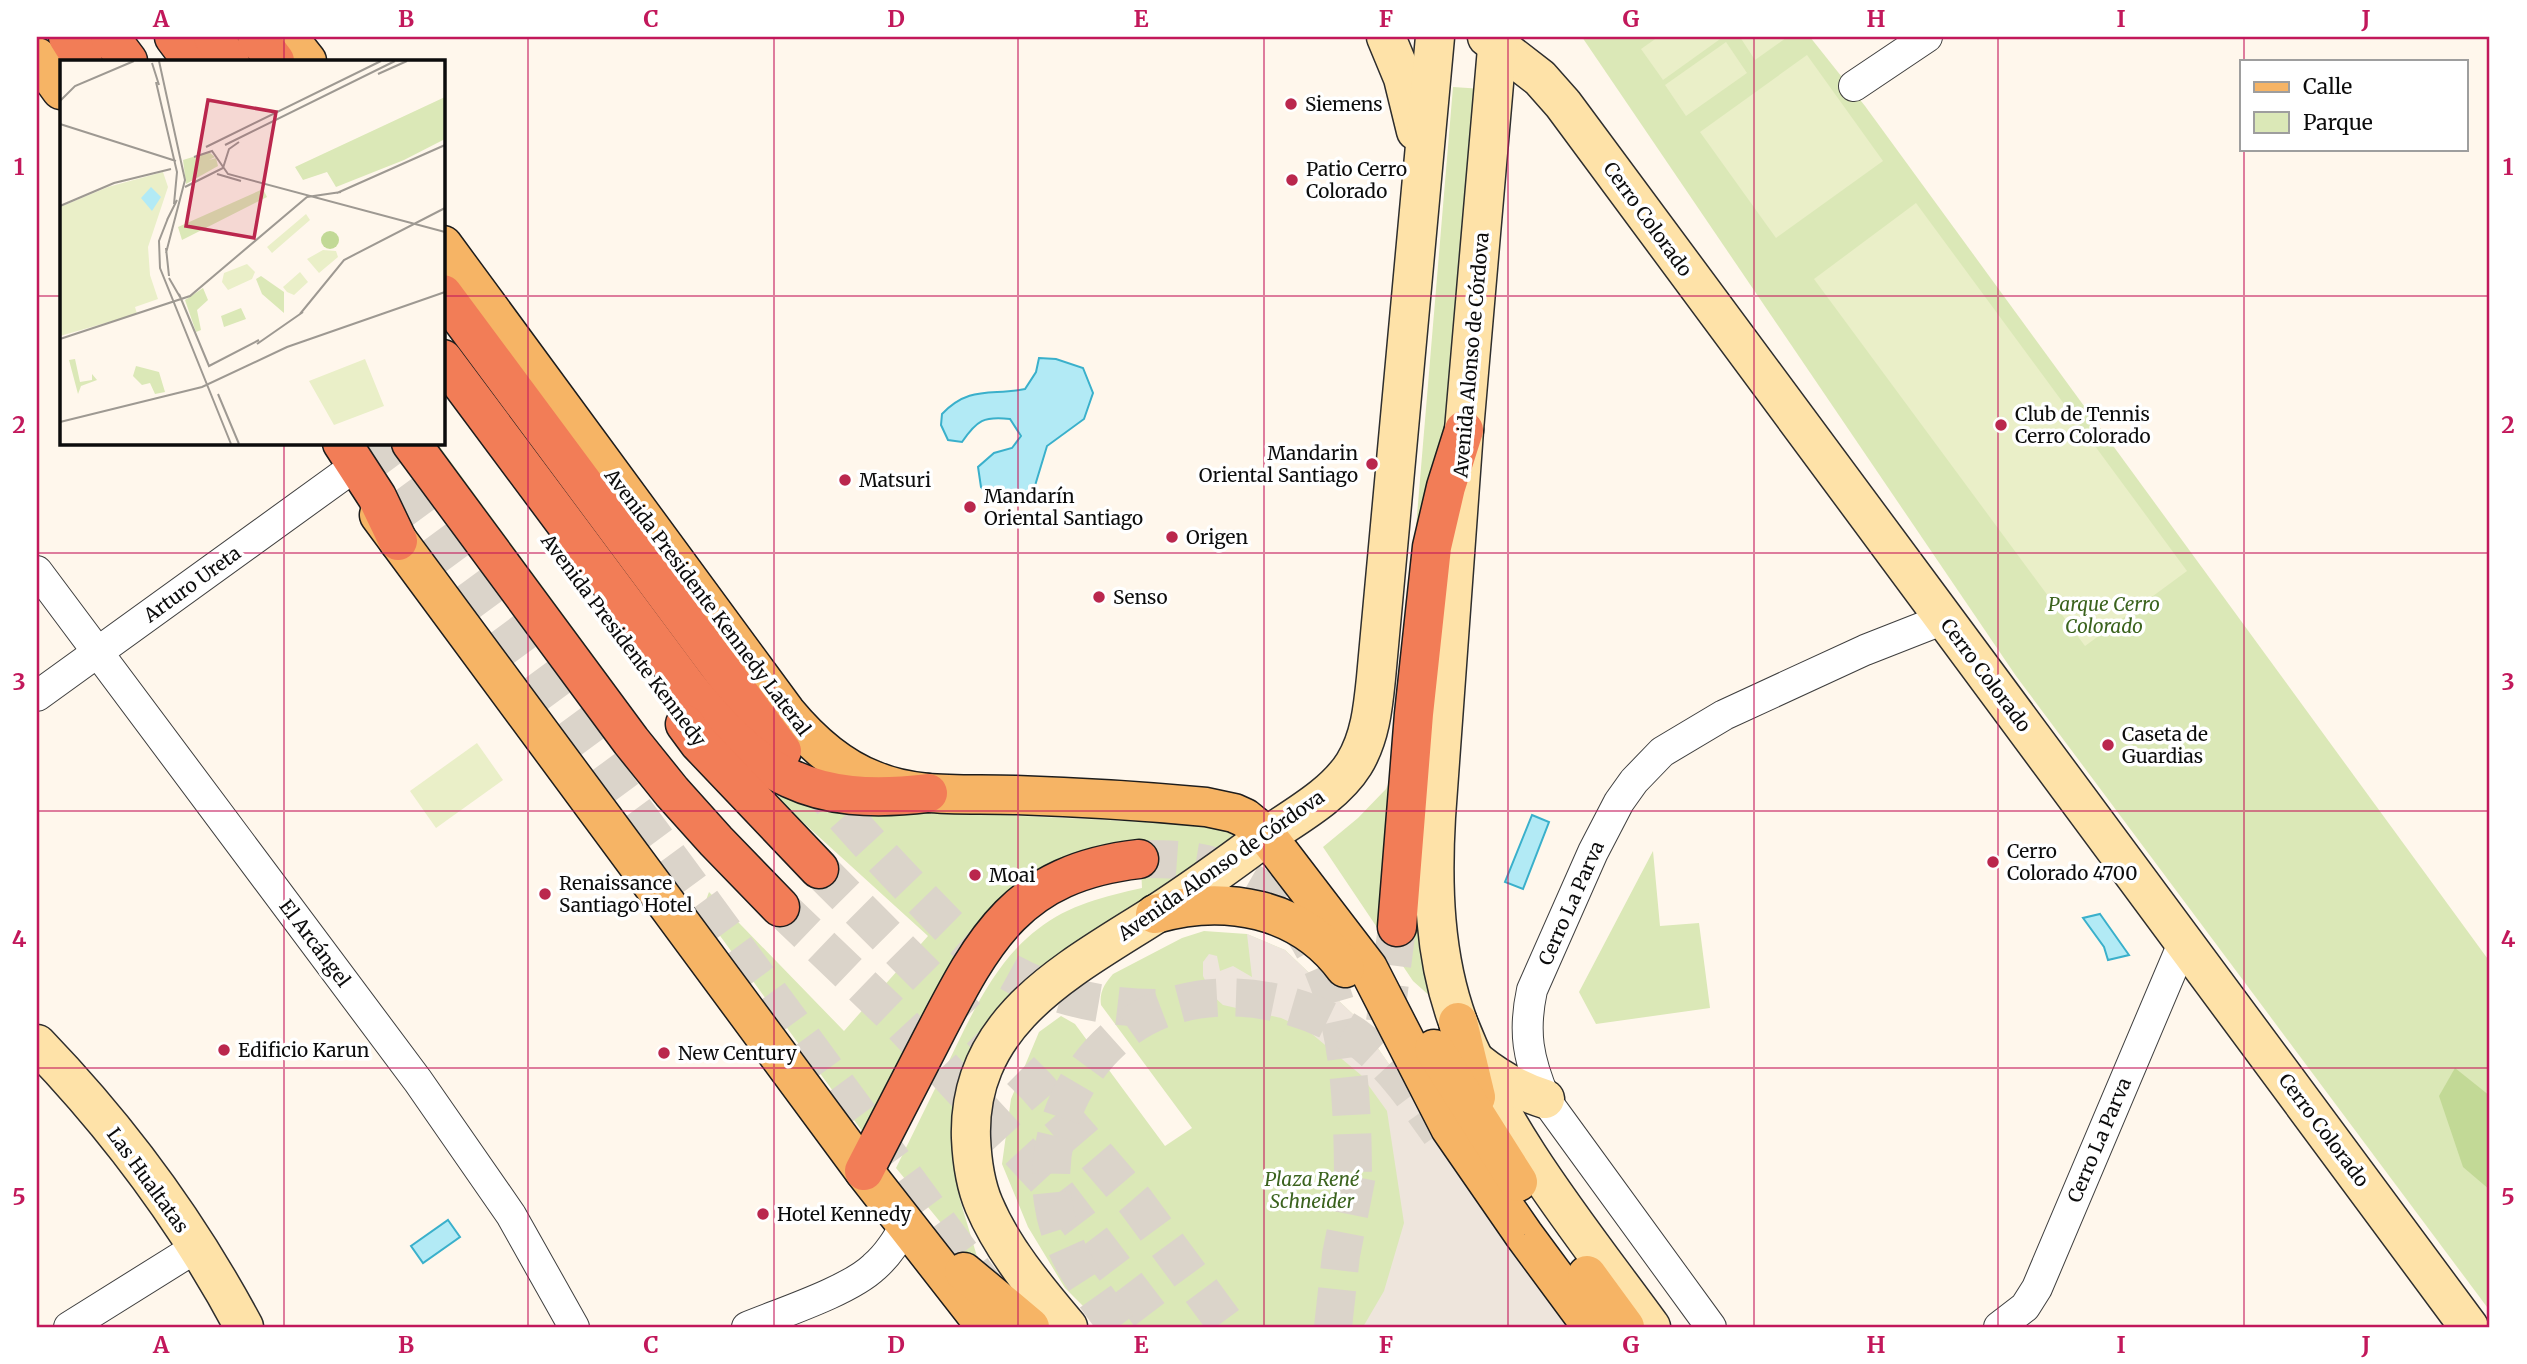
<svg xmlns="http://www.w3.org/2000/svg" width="2527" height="1364" font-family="Merriweather,serif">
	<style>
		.green { fill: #dbe8b7 }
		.forest { fill: #c2d996 }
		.pitch { fill: #eaefc8 }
		.plaza { fill: #eee5dc }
		.water { fill: #b2eaf5; stroke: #3ab0cb; stroke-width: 2 }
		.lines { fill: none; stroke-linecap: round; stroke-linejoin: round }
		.highway-tunnel { stroke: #dbd4ca; stroke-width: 38; stroke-dasharray: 38 19; stroke-linecap: butt }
		.street-casing { stroke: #3f3f3f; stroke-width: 32 }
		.secondary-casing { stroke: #2e2e2e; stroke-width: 41 }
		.primary-casing { stroke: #1d1d1d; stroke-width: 41 }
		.highway-casing { stroke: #1d1d1d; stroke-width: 41 }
		.street { stroke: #fff; stroke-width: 30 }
		.secondary { stroke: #fee2a8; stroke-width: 38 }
		.primary { stroke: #f6b465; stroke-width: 38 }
		.highway { stroke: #f27d57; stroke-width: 38 }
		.grid { fill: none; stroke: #c2185b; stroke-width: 2; stroke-opacity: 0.55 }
		.poi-dot { fill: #ba274d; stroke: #fff; stroke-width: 2.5 }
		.labels { text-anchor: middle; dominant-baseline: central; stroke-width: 7; stroke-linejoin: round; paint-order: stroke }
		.poi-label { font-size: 19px; fill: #0c0c0c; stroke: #fff; text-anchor: start }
		.street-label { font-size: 19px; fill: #0c0c0c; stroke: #fff }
		.park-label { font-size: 19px; font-style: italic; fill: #3b631e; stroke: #fff }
		.inset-road { fill: none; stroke: #9e9992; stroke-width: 2 }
		.view { fill: #ba274d; fill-opacity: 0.15; stroke: #ba274d; stroke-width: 3.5 }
		.inset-edge { fill: none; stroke: #0c0c0c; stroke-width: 3.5 }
		.neatline { fill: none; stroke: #c2185b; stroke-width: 2.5 }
		.grid-label { font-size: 23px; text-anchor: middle; font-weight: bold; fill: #c2185b }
	</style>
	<rect width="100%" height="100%" fill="#fff7ec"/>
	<g class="green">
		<polygon points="1582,37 1810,37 1865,106 2490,962 2490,1311 2016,676"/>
		<polygon points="1453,87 1483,89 1453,434 1412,575"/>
		<polygon points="425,443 437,443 615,685 607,691"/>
		<polygon points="1399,760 1389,926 1422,930 1431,997 1413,981 1323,847 1358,818 1386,789"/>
		<path d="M774 796 856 808 1191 824 1221 828 1246 844 1007 1007 956 1171 960 1200 982 1273 896 1168C913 1134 929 1100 946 1067 970 1018 994 962 1038 929 1068 905 1106 896 1142 888L1140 847 1057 868 870 1142 702 911 709 892 844 1031 928 936Z"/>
		<polygon points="1653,851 1660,926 1699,923 1710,1008 1596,1024 1579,992"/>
		<path d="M1204 931 1247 934 1285 950 1357 1018 1571 1327H1104L1065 1288 1028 1227 1002 1164 1011 1099 1039 1032 1061 1016 1075 1024 1165 1146 1192 1128 1101 1005C1099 992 1105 983 1113 974L1182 938Z"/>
	</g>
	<polygon class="forest" points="2455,1068 2490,1096 2490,1190 2463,1167 2439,1096"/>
	<g class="pitch">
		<polygon points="1658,37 1723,37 1663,80 1641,49"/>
		<polygon points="1740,37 1785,37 1786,38 1755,60"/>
		<polygon points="1726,42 1747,73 1686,116 1665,85"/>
		<polygon points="1807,55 1883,161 1776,238 1700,132"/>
		<polygon points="1916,203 2187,571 2085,646 1814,279"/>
		<polygon points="477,743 503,780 436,828 410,791"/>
	</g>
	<polygon class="plaza" points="1247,934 1285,950 1357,1018 1571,1327 1363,1327 1384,1291 1404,1223 1387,1111 1361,1075 1306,1029 1281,1018 1223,1005 1213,996 1203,976 1203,962 1209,954 1217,956 1220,971 1233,966 1252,977"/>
	<g class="water">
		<path d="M1039 358 1056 359 1083 368 1093 393 1084 419 1047 446 1034 489 1016 503 994 502 981 487 978 467 994 453 1012 448 1021 436 1010 419C984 416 977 420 962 442L948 440 941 425 942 414C970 385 991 396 1025 389L1036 372Z"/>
		<polygon points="1532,815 1549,822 1523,889 1505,882"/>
		<polygon points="2100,914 2129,955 2108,960 2104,947 2083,918"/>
		<polygon points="448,1220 460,1237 423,1263 411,1246"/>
	</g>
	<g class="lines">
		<g class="highway-tunnel">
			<polyline points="364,443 991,1295"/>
			<path d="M807 773C843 815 880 856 919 896 933 910 946 925 961 938 1018 988 1088 1009 1163 1008"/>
			<path d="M1139 859C1164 859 1190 859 1213 866 1351 908 1353 1076 1353 1194"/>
			<polyline points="819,869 1037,1087 1135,1201 1228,1327"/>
			<polyline points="780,907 899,1021 1048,1182 1159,1327"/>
			<polyline points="1385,1022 1397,927"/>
			<path d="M1118 1327C1089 1288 1060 1252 1053 1202 1041 1124 1088 1037 1163 1009 1225 985 1303 1000 1356 1037 1391 1062 1415 1098 1440 1133"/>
			<polyline points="1333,1327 1341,1255 1358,1170"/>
		</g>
		<defs>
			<g id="street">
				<polyline points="1854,86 1927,37"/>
				<polyline points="37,571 418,1081 511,1215 574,1327"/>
				<polyline points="37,696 347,472"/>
				<polyline points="69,1327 197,1247"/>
				<path d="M747 1327C781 1313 849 1291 874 1267 888 1255 897 1240 906 1224"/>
				<path d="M1711 1327 1545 1099C1528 1059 1523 1032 1532 990L1593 852 1619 802 1634 781 1662 752 1724 715 1865 650 1944 619"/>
				<polyline points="1999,1327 2025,1307 2037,1288 2184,941"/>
			</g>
			<g id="secondary">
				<polyline points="1386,37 1403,78 1416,131"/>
				<polyline points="1487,37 1540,78 1563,104 2469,1327"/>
				<path d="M1498 37 1464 430 1436 817C1432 885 1434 957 1458 1022 1501 1134 1581 1231 1651 1327"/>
				<path d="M37 1044C118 1128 189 1224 244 1327"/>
				<path d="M1477 1062C1498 1079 1519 1091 1545 1099"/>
				<path d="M1068 1327C1037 1290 1003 1250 984 1205 975 1184 972 1161 971 1138 967 1020 1070 969 1156 914 1193 890 1229 864 1264 838 1294 817 1334 796 1354 764 1370 738 1373 708 1376 678L1435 37"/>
			</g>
			<g id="primary">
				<polyline points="288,37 307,61"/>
				<polyline points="37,57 61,90"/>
				<path d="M443 245 786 712C810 741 837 766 873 780 917 799 968 793 1015 795 1078 797 1142 801 1206 807L1234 813 1245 818 1267 836 1368 968 1450 1128 1524 1235 1592 1327"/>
				<polyline points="379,515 864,1171 986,1327"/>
				<path d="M1155 914C1224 894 1300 907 1345 968"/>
				<polyline points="1458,1022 1476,1097"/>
				<polyline points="1434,1049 1518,1182"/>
				<polyline points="964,1272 1030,1327"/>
				<polyline points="1587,1275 1625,1327"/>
			</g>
			<g id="highway">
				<polyline points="68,37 83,61"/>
				<polyline points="110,37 128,61"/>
				<polyline points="174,37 192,61"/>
				<polyline points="213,37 230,61"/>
				<polyline points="257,37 275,61"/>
				<polyline points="443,294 782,751"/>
				<path d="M443 359 686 685C757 776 811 807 928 793"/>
				<polyline points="342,443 377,497 398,541"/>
				<polyline points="411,443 631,741 672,792 716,841 780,907"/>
				<polyline points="685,724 699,743 819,869"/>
				<polyline points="1397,927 1414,714 1432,547 1446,487 1464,430"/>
				<path d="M864 1171C887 1126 910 1082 933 1037 984 938 1017 873 1139 859"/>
			</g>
		</defs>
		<use href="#street" class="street-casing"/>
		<use href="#secondary" class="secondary-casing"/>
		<use href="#primary" class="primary-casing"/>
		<use href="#highway" class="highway-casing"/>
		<use href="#street" class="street"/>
		<use href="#secondary" class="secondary"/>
		<use href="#primary" class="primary"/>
		<use href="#highway" class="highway"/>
	</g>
	<path class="grid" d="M284 37V61M528 37V1327M774 37V1327M1018 37V1327M1264 37V1327M1508 37V1327M1754 37V1327M1998 37V1327M2244 37V61M2244 149V1327M37 296H61M443 296H2490M284 443V1327M37 553H2490M37 811H2490M37 1068H2490"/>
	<g class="poi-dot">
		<circle cx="1291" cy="104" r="7"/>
		<circle cx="1292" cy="180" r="7"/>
		<circle cx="2001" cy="425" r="7"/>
		<circle cx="1372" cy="464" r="7"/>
		<circle cx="845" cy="480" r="7"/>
		<circle cx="970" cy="507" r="7"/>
		<circle cx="1172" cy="537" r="7"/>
		<circle cx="1099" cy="597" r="7"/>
		<circle cx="2108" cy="745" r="7"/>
		<circle cx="1993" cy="862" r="7"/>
		<circle cx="975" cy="875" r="7"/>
		<circle cx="545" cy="894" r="7"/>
		<circle cx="224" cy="1050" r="7"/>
		<circle cx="664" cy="1053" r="7"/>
		<circle cx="763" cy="1214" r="7"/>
	</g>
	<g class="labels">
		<g class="poi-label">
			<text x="1305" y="104">Siemens</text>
			<text x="1306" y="169">Patio Cerro<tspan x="1306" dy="22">Colorado</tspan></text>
			<text x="2015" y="414">Club de Tennis<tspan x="2015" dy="22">Cerro Colorado</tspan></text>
			<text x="1358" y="453" text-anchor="end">Mandarin<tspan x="1358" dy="22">Oriental Santiago</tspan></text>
			<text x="859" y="480">Matsuri</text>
			<text x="984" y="496">Mandarín<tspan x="984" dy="22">Oriental Santiago</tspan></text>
			<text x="1186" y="537">Origen</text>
			<text x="1113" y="597">Senso</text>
			<text x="2122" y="734">Caseta de<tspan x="2122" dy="22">Guardias</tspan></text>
			<text x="2007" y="851">Cerro<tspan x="2007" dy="22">Colorado 4700</tspan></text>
			<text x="989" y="875">Moai</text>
			<text x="559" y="883">Renaissance<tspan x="559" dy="22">Santiago Hotel</tspan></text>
			<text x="238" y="1050">Edificio Karun</text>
			<text x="678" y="1053">New Century</text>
			<text x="777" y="1214">Hotel Kennedy</text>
		</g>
		<g class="street-label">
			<text transform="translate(1648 219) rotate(54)">Cerro Colorado</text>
			<text transform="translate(1471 355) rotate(-85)">Avenida Alonso de Córdova</text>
			<text transform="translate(192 584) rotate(-36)">Arturo Ureta</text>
			<text transform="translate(708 602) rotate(53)">Avenida Presidente Kennedy Lateral</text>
			<text transform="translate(624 640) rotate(53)">Avenida Presidente Kennedy</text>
			<text transform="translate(1986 675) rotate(53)">Cerro Colorado</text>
			<text transform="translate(1221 865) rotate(-35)">Avenida Alonso de Córdova</text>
			<text transform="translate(1571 903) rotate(-66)">Cerro La Parva</text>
			<text transform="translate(315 943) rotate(53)">El Arcángel</text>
			<text transform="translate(2324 1130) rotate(53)">Cerro Colorado</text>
			<text transform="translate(2099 1140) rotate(-67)">Cerro La Parva</text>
			<text transform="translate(148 1180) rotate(54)">Las Hualtatas</text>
		</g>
		<g class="park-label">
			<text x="2104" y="604">Parque Cerro<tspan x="2104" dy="22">Colorado</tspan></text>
			<text x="1312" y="1179">Plaza René<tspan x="1312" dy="22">Schneider</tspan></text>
		</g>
	</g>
	<g transform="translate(60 60)">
		<rect width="385" height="385" fill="#fff7ec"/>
		<path d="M385 37V79L344 100 276 127 267 112 243 120 235 107ZM149 92 155 97 149 100 156 98 158 106 126 124 123 100ZM203 129 207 137 122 180 118 167ZM201 216 224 232V253L202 234 196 219ZM143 228 148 240 137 250 141 270 136 272 125 240ZM181 248 186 259 164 267 161 256ZM15 299 20 322 32 320V314L37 320 21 326 18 334 9 300ZM76 306 99 312 105 332 95 334 90 323 82 325 73 316Z" fill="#dbe8b7"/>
		<path d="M261 180a9 9 0 1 1 18 0a9 9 0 1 1-18 0Z" fill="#c2d996"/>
		<path d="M103 112 108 127 88 187 90 215 98 239 75 247 77 254 0 276V147L48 127ZM246 154 250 160 212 193 207 187ZM263 190 276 191 278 197 259 213 247 199ZM187 204 195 212 192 219 168 230 162 222 164 213ZM240 212 248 222 234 235 227 232 223 227ZM305 299 324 346 274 365 249 321Z" fill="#eaefc8"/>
		<path d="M91 127 101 137 92 151 81 138Z" fill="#b2eaf5"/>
		<path class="inset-road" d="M99 1 125 120 106 193M92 3 99 25M318 14 347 1M96 22 117 112 114 144M0 41 15 26 74 1M0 64 116 101M165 85 335 1M146 87 321 1M134 97 152 91 168 114 385 172M157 114 181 121M125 127 163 108 169 89 179 82M277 133 385 85M0 146 54 123 111 109M108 158 99 181 100 208 171 384M107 160 117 140M106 188 109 216M109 218 120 237M119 234 149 306 199 280M240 254 284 200 385 148M0 279 130 236 247 137 281 132M197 284 243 252M158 334 179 384M0 362 142 327 227 287 385 232"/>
		<path class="view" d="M148 40 216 52 194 178 126 166Z"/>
		<rect width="385" height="385" class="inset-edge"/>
	</g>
	<rect width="2527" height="1364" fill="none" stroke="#ffffff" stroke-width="77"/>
	<rect x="2240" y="60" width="228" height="91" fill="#ffffff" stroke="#9e9e9e" stroke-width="2"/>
	<rect x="2254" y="82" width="35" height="10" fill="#f6b465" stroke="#9e9e9e" stroke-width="2"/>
	<text x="2303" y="94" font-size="21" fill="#0c0c0c">Calle</text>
	<rect x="2254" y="112" width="35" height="21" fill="#dbe8b7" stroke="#9e9e9e" stroke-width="2"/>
	<text x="2303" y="130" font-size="21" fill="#0c0c0c">Parque</text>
	<rect x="38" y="38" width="2450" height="1288" class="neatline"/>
	<g class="grid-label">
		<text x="161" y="27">A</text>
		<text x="406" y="27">B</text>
		<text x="651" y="27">C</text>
		<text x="896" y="27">D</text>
		<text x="1141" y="27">E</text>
		<text x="1386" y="27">F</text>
		<text x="1631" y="27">G</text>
		<text x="1876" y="27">H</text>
		<text x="2121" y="27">I</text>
		<text x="2366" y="27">J</text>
		<text x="19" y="175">1</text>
		<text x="2508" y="175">1</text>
		<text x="19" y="433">2</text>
		<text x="2508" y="433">2</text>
		<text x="19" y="690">3</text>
		<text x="2508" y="690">3</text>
		<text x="19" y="947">4</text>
		<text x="2508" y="947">4</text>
		<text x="19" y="1205">5</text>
		<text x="2508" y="1205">5</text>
		<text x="161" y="1353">A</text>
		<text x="406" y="1353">B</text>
		<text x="651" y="1353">C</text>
		<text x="896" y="1353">D</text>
		<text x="1141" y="1353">E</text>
		<text x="1386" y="1353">F</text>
		<text x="1631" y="1353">G</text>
		<text x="1876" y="1353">H</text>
		<text x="2121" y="1353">I</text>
		<text x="2366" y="1353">J</text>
	</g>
</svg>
